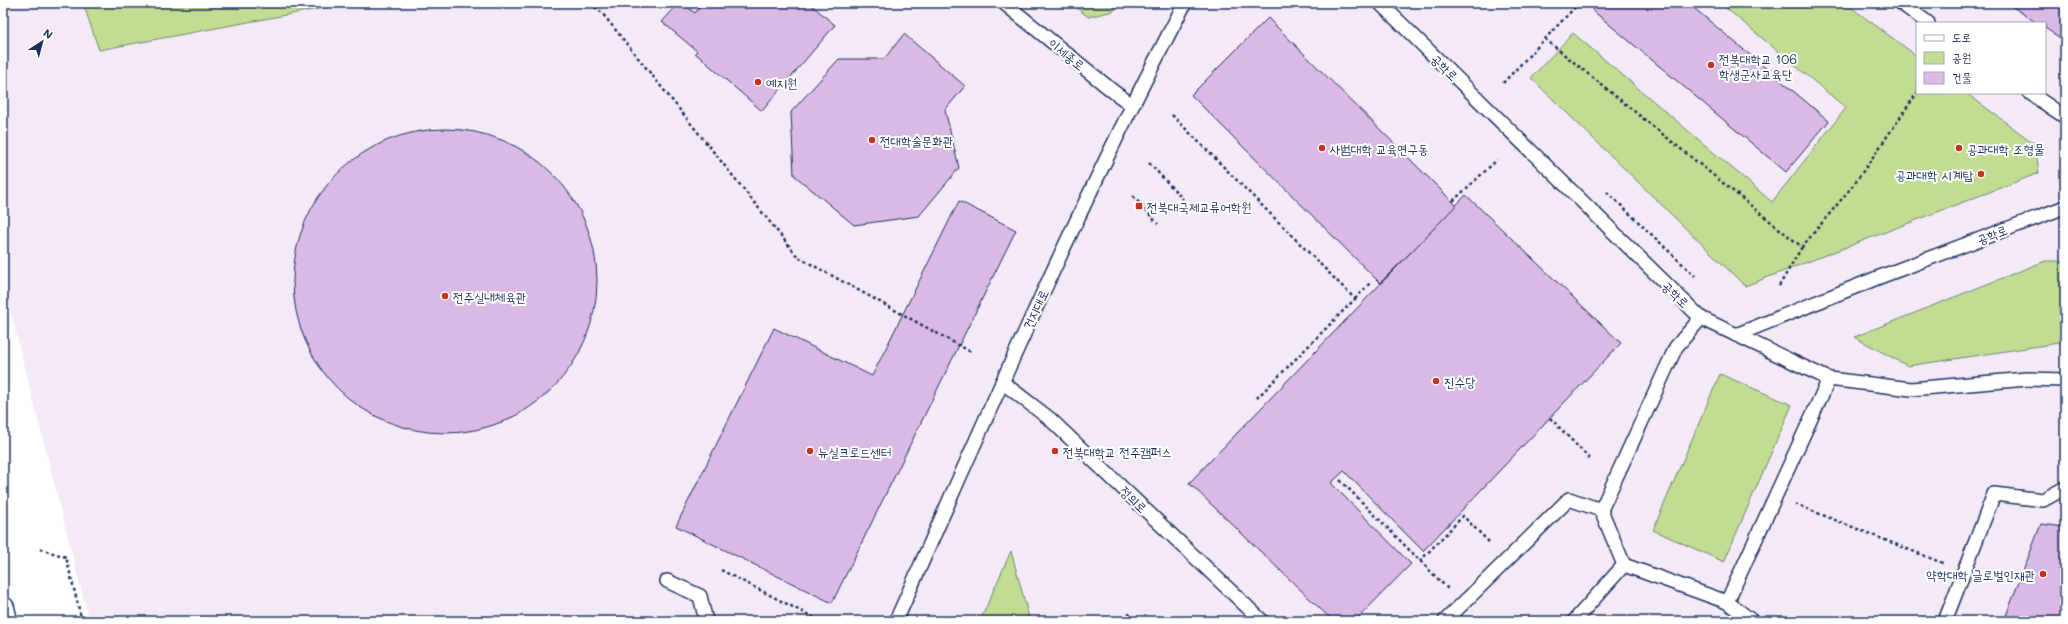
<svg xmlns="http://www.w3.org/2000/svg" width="2068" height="624" font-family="Mali,'Poor Story',sans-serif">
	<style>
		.built { fill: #f4eaf7; fill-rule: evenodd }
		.green { fill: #c2dc92; stroke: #6e8678 }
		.building { fill: #dab9e5; stroke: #1b2f5e }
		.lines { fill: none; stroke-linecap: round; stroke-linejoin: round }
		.service-casing { stroke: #1b2f5e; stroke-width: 16 }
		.minor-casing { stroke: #1b2f5e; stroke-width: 25 }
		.path { stroke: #1b2f5e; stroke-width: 2.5; stroke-dasharray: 3 3; stroke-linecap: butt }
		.service { stroke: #fff; stroke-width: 13 }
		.minor { stroke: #fff; stroke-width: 22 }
		.poi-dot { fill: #c8321e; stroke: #fff; stroke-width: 1.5 }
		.labels { text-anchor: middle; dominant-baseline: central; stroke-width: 4; stroke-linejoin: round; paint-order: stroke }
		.street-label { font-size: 13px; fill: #1b2f5e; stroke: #fff }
		.poi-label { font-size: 13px; fill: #1b2f5e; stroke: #fff; text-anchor: start }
	</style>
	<rect width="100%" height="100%" fill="#fff"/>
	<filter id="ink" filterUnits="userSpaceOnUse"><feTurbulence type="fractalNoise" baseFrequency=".025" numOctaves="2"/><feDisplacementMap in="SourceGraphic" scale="8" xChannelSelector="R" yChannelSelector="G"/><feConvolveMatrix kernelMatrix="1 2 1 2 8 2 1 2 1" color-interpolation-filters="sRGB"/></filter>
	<g filter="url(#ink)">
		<path class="built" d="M3 3H2065V621H89L3 282ZM1917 23H2045V93H1917Z"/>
		<g class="green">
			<polygon points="83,3 350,3 99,50"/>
			<polygon points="1071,3 1118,3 1114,11 1088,17"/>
			<polygon points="1720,3 1845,3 1917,56 1917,93 1966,93 2035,144 2039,173 1745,286 1531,78 1573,33 1772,202 1846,108"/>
			<polygon points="2045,261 2065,261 2065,342 1908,366 1854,337"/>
			<polygon points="1720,374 1792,405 1724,562 1653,530"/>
			<polygon points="1011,551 1030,621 980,621"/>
		</g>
		<g class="building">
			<polygon points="679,3 682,3 695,13 703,3 809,3 835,25 762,111 695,53 697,51 662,22"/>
			<polygon points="1598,3 1688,3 1829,121 1786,172 1592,10"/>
			<polygon points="2007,3 2065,3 2065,41 2045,28 2045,23 2037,23"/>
			<polygon points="1268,18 1457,206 1380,283 1191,95"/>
			<polygon points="904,34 965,86 945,110 959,168 919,216 854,225 794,175 791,112 839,59 884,59"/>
			<circle cx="445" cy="281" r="152"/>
			<polygon points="1466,195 1621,343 1423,551 1344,471 1331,483 1411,564 1355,621 1333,621 1189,483"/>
			<polygon points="959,201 1016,230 832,603 676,526 774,328 872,376"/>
			<polygon points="2041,524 2065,527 2065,621 2004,621"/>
			<polygon points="1129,613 1137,621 1121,621"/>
			<polygon points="510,619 566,621 510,621"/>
		</g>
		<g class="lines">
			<defs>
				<g id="service">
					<polyline points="1004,3 1114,92 1132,105"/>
					<polyline points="1380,3 1701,318 1829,379 1911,389 2027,379 2065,380"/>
					<polyline points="1901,3 1928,23"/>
					<polyline points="2030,93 2065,117"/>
					<polyline points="1701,318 1676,347 1601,510 1624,565 1727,602 1829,379"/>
					<polyline points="1736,335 1877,278 2065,207"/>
					<polyline points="1002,382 1050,419 1262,621"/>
					<polyline points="667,581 700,596 706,621"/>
					<polyline points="1727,602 1752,621"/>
					<path d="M896 621C988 413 1079 204 1185 3"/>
					<polyline points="1445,621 1569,499 1601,510"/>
					<polyline points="1574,621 1624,565"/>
					<polyline points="1945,621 1994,494 2043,500 2065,488"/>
				</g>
				<polyline id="minor" points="3,608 6,621"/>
			</defs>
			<use href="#service" class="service-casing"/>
			<use href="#minor" class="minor-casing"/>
			<g class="path">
				<polyline points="590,3 602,13 798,257 971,352"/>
				<polyline points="1545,39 1802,247 1855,183 1917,93"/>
				<polyline points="1503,83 1579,3"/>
				<polyline points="1172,115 1355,299 1256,399"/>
				<polyline points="1149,163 1183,199"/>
				<polyline points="1607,192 1695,276"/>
				<polyline points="1133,196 1158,224"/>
				<polyline points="1453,201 1497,160"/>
				<polyline points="1779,286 1802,247"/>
				<polyline points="1355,299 1371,282"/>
				<polyline points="1550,418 1590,459"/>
				<polyline points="1340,480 1448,589"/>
				<polyline points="1795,504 1945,564"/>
				<polyline points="40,549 66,557 82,621"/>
				<polyline points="1420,561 1463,516 1491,544"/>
				<polyline points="721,570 820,621"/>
			</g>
			<use href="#service" class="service"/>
			<use href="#minor" class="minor"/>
		</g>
	</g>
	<g class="poi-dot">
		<circle cx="1711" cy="65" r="4"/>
		<circle cx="758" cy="82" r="4"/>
		<circle cx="872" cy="140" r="4"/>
		<circle cx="1322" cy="148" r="4"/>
		<circle cx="1959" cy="148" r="4"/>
		<circle cx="1981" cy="174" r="4"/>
		<rect x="1135" y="202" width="8" height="8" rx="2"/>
		<circle cx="445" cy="296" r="4"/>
		<circle cx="1436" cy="381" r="4"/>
		<circle cx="810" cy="451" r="4"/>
		<circle cx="1055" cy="451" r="4"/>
		<circle cx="2043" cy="574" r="4"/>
	</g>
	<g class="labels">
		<g class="street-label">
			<text transform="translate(1067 54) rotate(39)">이세종로</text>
			<text transform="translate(1445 67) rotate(44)">공학로</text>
			<text transform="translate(1992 234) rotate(-21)">공학로</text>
			<text transform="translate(1676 294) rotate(44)">공학로</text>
			<text transform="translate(1035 309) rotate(-65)">건지대로</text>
			<text transform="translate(1134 499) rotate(44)">정의로</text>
		</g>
		<g class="poi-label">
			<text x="1719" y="58">전북대학교 106<tspan x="1719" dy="15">학생군사교육단</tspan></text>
			<text x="766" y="82">예지원</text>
			<text x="880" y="140">전대학술문화관</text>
			<text x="1330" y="148">사범대학 교육연구동</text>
			<text x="1967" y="148">공과대학 조형물</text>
			<text x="1973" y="174" text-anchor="end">공과대학 시계탑</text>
			<text x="1147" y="206">전북대국제교류어학원</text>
			<text x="453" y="296">전주실내체육관</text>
			<text x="1444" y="381">진수당</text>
			<text x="818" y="451">뉴실크로드센터</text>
			<text x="1063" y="451">전북대학교 전주캠퍼스</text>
			<text x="2035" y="574" text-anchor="end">약학대학 글로벌인재관</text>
		</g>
	</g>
	<rect width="2068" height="624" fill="none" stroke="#fff" stroke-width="16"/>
	<rect x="8" y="8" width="2052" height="608" fill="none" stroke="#1b2f5e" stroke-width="1.5" filter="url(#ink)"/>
	<rect x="1916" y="22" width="130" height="72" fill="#ffffff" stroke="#a4acbf"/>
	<rect x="1924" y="35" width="20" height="6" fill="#ffffff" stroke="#a4acbf"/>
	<text x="1952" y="42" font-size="12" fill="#1b2f5e">도로</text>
	<rect x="1924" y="52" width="20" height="12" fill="#c2dc92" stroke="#a4acbf"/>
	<text x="1952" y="62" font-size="12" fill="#1b2f5e">공원</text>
	<rect x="1924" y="72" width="20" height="12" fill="#dab9e5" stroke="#a4acbf"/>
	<text x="1952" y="82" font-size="12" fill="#1b2f5e">건물</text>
	<g transform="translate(42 42) rotate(36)" stroke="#ffffff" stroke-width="3" paint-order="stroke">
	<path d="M0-3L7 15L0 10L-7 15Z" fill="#1b2f5e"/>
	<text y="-6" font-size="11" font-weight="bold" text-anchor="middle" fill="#1b2f5e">N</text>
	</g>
</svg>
